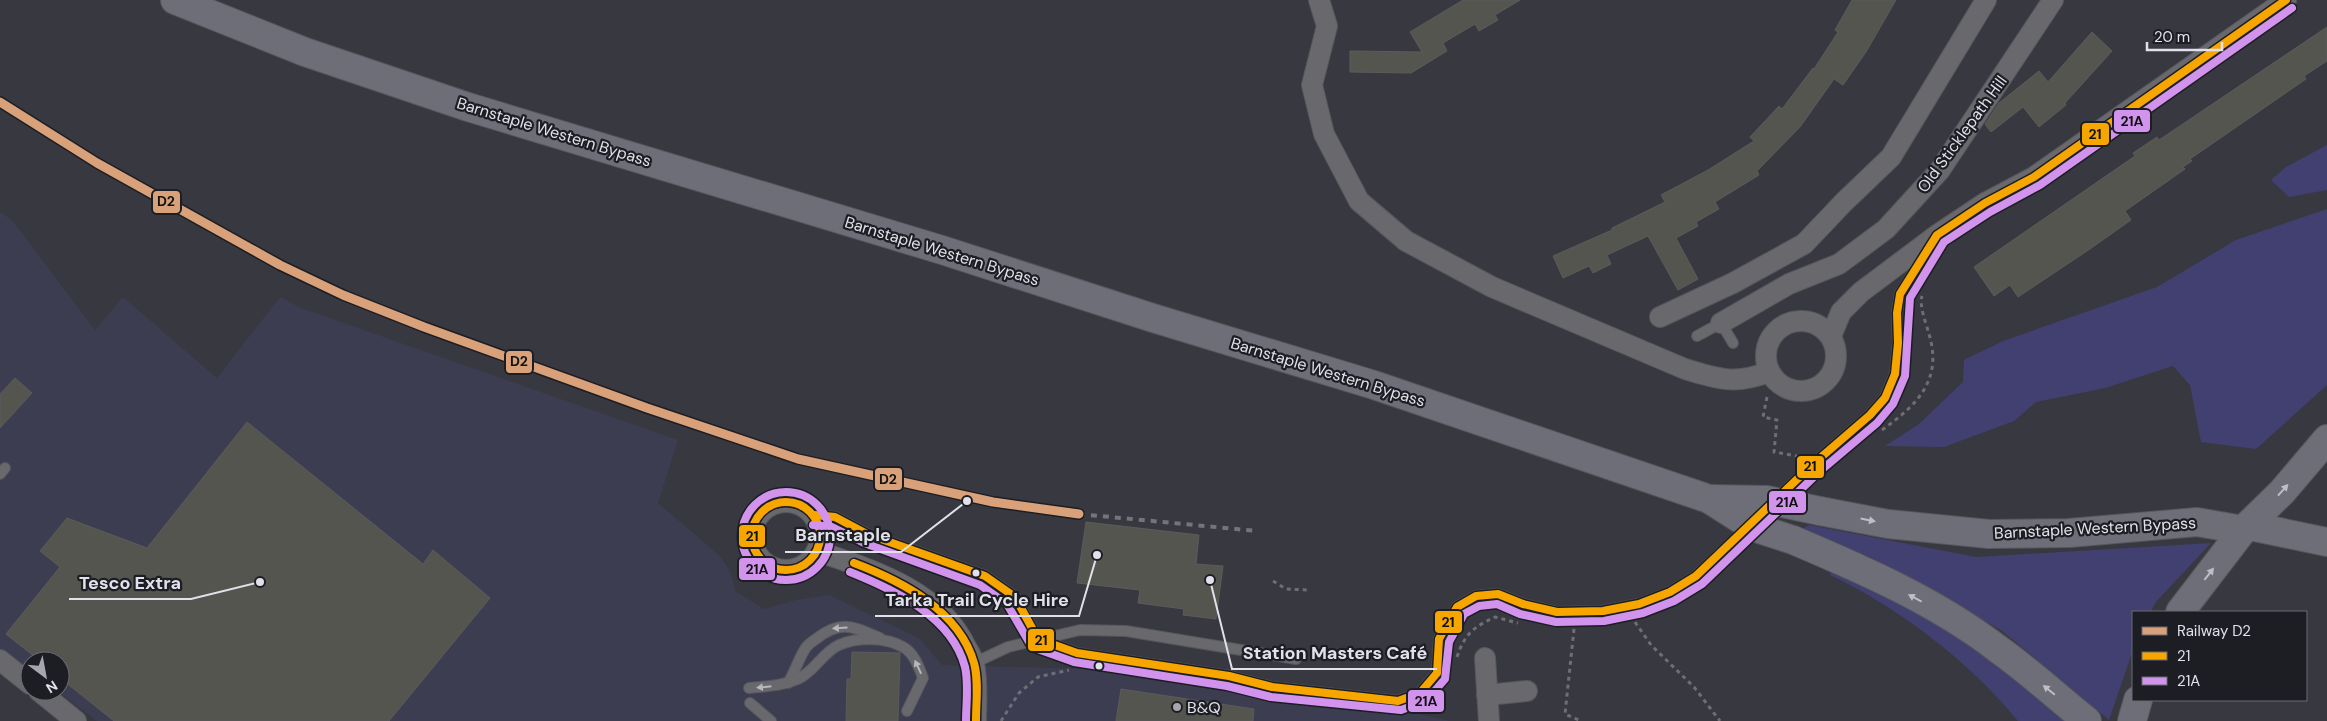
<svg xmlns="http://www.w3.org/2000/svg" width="2327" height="721" font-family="'DM Sans',sans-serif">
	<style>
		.built { fill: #3c3d50 }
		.green { fill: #424070 }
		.building { fill: #555550; stroke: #5b5b5c }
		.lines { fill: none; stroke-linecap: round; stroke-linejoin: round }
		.service-casing { stroke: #56575d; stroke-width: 12 }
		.minor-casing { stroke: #56575d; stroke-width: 22 }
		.primary-casing { stroke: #56575d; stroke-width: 30 }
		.path { stroke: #6e6e74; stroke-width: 3; stroke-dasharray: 4 4; stroke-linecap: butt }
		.service { stroke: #68686d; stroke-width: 10 }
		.minor { stroke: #68686d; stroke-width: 20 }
		.primary { stroke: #6e6e78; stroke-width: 28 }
		.rail { stroke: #74747b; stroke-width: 4; stroke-dasharray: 6 6; stroke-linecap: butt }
		.primary-bridge-casing { stroke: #56575d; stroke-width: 30; stroke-linecap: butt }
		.primary-bridge { stroke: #6e6e78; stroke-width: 28 }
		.bus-1-casing { stroke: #1d1d24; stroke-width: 11 }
		.bus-2-casing { stroke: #1d1d24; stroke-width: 11 }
		.bus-1 { stroke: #f7a600; stroke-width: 8 }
		.bus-2 { stroke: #d193ec; stroke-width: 8 }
		.rail-1-casing { stroke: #1d1d24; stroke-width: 12 }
		.rail-1 { stroke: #d9a179; stroke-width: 9 }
		.oneway { fill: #bebec8 }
		.oneway2 { fill: #b6b7be }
		.bus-dot { fill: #e0e1ea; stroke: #1d1d24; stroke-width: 2 }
		.poi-dot { fill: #a5a6ae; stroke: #1d1d24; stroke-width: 2 }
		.labels { text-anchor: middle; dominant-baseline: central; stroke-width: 4.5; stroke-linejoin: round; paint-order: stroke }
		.street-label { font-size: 16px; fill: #e0e1ea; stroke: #1d1d24 }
		.poi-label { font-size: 16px; fill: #e0e1ea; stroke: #1d1d24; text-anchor: start }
		.leader { fill: none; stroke: #e0e1ea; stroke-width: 2 }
		.callout-dot { fill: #e0e1ea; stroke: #1d1d24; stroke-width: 2 }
		.callout-label { font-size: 18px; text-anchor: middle; font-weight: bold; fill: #e0e1ea; stroke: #1d1d24; stroke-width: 4.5; stroke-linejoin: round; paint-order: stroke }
		.line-badge { stroke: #1d1d24; stroke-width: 2 }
		.pale-badge-label { font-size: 14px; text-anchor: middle; font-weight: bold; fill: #111 }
	</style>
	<rect width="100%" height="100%" fill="#383840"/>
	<polygon class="built" points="0,212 13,221 95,330 123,297 217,378 280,297 301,308 678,440 658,503 721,557 731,573 735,591 764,609 796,600 829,595 919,638 942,665 1099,669 1339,706 1410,712 1450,721 97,721 57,691 60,691 60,661 30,661 30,671 0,649"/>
	<g class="green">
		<polygon points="2327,145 2327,190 2289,197 2271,180 2286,167"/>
		<polygon points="2327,209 2327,385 2256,449 2201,442 2190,385 2173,366 2105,388 2036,402 2014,421 1944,447 1885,446 1919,424 1963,382 1964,360 2003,341 2157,287 2236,240"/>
		<polygon points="1809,525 1976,557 2211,543 2155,603 2151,612 2133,612 2133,650 2109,720 2001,630 1872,558 1800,530"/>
		<path d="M1833 567C1910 608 2007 654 2064 721H2018C1970 662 1898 607 1830 575Z"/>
	</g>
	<g class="building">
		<polygon points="1463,0 1520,0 1495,15 1498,20 1479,31 1475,24 1443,43 1447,51 1411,73 1350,72 1350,51 1422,52 1410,32"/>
		<polygon points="1852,0 1896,0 1866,52 1843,85 1834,79 1800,127 1757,171 1759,175 1715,202 1719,209 1696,222 1698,226 1676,238 1698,279 1678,290 1648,236 1607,255 1611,264 1593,273 1589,266 1563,278 1553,256 1612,230 1612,228 1665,202 1661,195 1708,170 1754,141 1750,137 1779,106 1782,109 1813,68 1814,69 1838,32 1835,30"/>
		<polygon points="2327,27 2327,61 2304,76 2306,79 2190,159 2192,161 2183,167 2185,169 2125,211 2131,220 2090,249 2018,297 2010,285 1994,296 1974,267 2135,156 2133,153 2157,137 2159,140"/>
		<polygon points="2092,32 2112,51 2065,103 2066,105 2039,127 2023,107 1991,132 1985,124 1999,103 2039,71 2048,82"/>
		<polygon points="15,378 32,393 0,428 0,394"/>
		<polygon points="247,422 423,564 433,550 490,598 389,721 114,721 60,678 60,661 40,661 6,634 60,567 40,551 67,518 147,548"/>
		<polygon points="1086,522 1199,535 1196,564 1223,566 1216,619 1183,615 1184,609 1138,603 1140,590 1077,583"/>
		<polygon points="852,652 900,653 898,721 846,721 847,679 851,679"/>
		<polygon points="1121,689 1254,709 1253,721 1116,721"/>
	</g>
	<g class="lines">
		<defs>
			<g id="service">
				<polyline points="1697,336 1721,323 1733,343"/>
				<polyline points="0,474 5,468"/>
				<polyline points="1777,499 1812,465 1870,415 1885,398 1895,374 1898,343 1897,313 1900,294 1930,247"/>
				<polyline points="814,515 835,517 867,534 985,576 1015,597 1038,639 1077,653 1229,676 1272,687 1398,701 1420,693 1437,673 1439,639 1457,607 1476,596 1498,594 1523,604 1557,612 1603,611 1639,604 1670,592 1696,576 1749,526"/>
				<polyline points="974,663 1008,647 1080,630 1126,631 1296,659"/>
				<path d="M788 683C795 672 798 660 805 649 807 645 813 641 816 639 841 619 854 627 880 638"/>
				<path d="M749 688C766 686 782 686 798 679 814 672 823 652 839 645 857 637 886 637 903 647 914 653 919 667 923 678L907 711"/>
				<polyline points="750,703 771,721"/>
			</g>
			<g id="minor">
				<path d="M1319 0 1327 26 1312 85 1324 134 1359 201 1406 241 1492 287 1685 369C1717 379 1736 385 1768 372"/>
				<polyline points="1660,317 1733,283 1804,244 1844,202 1891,157 1986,0"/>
				<circle cx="1801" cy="356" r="35"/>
				<polyline points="1721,323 1789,284 1839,264 1886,229 1940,170 2053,0"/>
				<polyline points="1831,336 1841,312 1861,292 1937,235 1985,203 2034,177 2286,0"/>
				<circle cx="786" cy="536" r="34"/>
				<path d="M817 551C872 570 939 590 966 647 969 652 973 658 974 664 978 682 976 703 976 721"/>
				<polyline points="1485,658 1489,721"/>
				<polyline points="0,660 30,684"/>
				<polyline points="39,691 76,721"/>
				<polyline points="1487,695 1527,691"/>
			</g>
			<g id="primary">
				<polyline points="175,0 305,52 468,107 942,250 1153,318 1374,385 1709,499"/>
				<polyline points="1820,511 1888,524 1989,534 2069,533 2197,522 2243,530"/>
				<polyline points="2250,526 2327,542"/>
				<path d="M1793 540C1864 570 1937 602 1998 649 2029 671 2057 697 2087 721"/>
				<polyline points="2180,612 2243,530 2282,492 2327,439"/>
				<polyline points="2132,721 2138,700"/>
			</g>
		</defs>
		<use href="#service" class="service-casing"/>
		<use href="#minor" class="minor-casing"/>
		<use href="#primary" class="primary-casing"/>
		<g class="path">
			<polyline points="1767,397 1763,417 1777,420 1774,452 1797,456"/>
			<path d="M1882 430C1917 405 1943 380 1929 334 1926 323 1919 306 1922 296"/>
			<polyline points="1273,581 1286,589 1308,590"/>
			<polyline points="1635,622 1651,645 1694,687 1720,721"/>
			<polyline points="1574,629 1565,714 1581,721"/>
			<path d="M1457 657C1465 633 1474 627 1495 617L1518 623"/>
			<polyline points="1001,721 1019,693 1038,677 1069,670"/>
		</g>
		<use href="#service" class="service"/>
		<use href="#minor" class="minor"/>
		<use href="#primary" class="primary"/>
		<polyline class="rail" points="1079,514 1257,531"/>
		<defs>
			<g id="primary-bridge">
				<polyline points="1709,499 1767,500 1820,511"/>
				<polyline points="1709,499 1753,527 1793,540"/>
			</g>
		</defs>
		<use href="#primary-bridge" class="primary-bridge-casing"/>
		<use href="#primary-bridge" class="primary-bridge"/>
		<defs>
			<g id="bus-1">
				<circle cx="786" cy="536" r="34"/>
				<polyline points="814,515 835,517 867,534 985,576 1015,597 1038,639 1077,653 1229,676 1272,687 1398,701 1420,693 1437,673 1439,639 1457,607 1476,596 1498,594 1523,604 1557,612 1603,611 1639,604 1670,592 1696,576 1812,465 1870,415 1885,398 1895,374 1898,343 1897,313 1900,294 1937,235 1985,203 2034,177 2286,0"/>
				<path d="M854 563C901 581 959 610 974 663 979 681 976 702 976 721"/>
			</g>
			<g id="bus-2">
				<circle cx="786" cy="536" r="44"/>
				<polyline points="813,525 832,527 864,543 980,585 1007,604 1032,647 1074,662 1227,686 1271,697 1401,710 1426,701 1445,679 1449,642 1464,614 1479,606 1497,604 1520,614 1556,622 1604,621 1643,613 1674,601 1702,584 1819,472 1877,423 1893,404 1905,376 1910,298 1944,242 1990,212 2040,185 2292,8"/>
				<path d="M850 572C895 590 952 617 965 667 969 684 966 704 966 721"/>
			</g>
		</defs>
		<use href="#bus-1" class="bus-1-casing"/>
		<use href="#bus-2" class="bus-2-casing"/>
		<use href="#bus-1" class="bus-1"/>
		<use href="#bus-2" class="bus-2"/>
		<defs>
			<polyline id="rail-1" points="0,102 97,163 280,265 343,295 424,327 647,408 798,459 993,502 1079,514"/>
		</defs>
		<use href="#rail-1" class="rail-1-casing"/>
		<use href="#rail-1" class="rail-1"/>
	</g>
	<defs><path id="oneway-solid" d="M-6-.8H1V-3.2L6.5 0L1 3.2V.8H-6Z" transform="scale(1.25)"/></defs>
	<g class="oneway">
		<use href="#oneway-solid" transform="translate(2283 490) rotate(-48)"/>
		<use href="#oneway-solid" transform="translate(1868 520) rotate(11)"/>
		<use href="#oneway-solid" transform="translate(2209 574) rotate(-52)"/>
		<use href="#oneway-solid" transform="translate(1915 598) rotate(-152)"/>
		<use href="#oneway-solid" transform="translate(2049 690) rotate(-141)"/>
	</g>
	<g class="oneway2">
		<use href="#oneway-solid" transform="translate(840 628) rotate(177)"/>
		<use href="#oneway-solid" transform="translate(918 667) rotate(-115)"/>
		<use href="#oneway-solid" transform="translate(764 687) rotate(174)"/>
	</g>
	<g class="bus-dot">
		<circle cx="976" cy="573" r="4.5"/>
		<circle cx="1099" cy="666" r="4.5"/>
	</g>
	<circle class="poi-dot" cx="1177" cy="707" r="5"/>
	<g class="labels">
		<g class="street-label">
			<text transform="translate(554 132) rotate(17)">Barnstaple Western Bypass</text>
			<text transform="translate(1962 134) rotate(-54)">Old Sticklepath Hill</text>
			<text transform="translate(942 251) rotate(17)">Barnstaple Western Bypass</text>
			<text transform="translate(1328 372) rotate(17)">Barnstaple Western Bypass</text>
			<text transform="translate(2095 528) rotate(-3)">Barnstaple Western Bypass</text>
		</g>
		<g class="poi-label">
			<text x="1187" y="707">B&amp;Q</text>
		</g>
	</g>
	<path class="leader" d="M967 501L901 552H785M260 582L191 599H69M1097 555L1079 616H875M1210 580L1232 669H1437"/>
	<g class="callout-dot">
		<circle cx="967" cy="501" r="5"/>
		<circle cx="260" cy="582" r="5"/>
		<circle cx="1097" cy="555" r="5"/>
		<circle cx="1210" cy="580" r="5"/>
	</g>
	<g class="callout-label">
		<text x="843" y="541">Barnstaple</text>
		<text x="130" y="589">Tesco Extra</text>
		<text x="977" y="606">Tarka Trail Cycle Hire</text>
		<text x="1335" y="659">Station Masters Café</text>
	</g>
	<g class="line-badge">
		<rect x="2113" y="109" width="38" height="24" rx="5" fill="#d193ec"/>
		<rect x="2081" y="122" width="29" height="24" rx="5" fill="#f7a600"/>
		<rect x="152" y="190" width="29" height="24" rx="5" fill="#d9a179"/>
		<rect x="505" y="350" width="28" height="24" rx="5" fill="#d9a179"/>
		<rect x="1796" y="455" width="29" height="24" rx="5" fill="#f7a600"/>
		<rect x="874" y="467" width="29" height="24" rx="5" fill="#d9a179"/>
		<rect x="1768" y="490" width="39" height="24" rx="5" fill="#d193ec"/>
		<rect x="738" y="524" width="28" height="24" rx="5" fill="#f7a600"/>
		<rect x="738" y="557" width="38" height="24" rx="5" fill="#d193ec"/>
		<rect x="1434" y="610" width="29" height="24" rx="5" fill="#f7a600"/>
		<rect x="1027" y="628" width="28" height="24" rx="5" fill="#f7a600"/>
		<rect x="1407" y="689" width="38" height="24" rx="5" fill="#d193ec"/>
	</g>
	<g class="pale-badge-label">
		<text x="2132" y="126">21A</text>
		<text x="2095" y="139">21</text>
		<text x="166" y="206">D2</text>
		<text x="519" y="366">D2</text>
		<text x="1810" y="471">21</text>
		<text x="888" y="484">D2</text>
		<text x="1787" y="507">21A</text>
		<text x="752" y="541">21</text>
		<text x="757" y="574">21A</text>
		<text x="1448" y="627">21</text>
		<text x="1041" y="645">21</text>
		<text x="1426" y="706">21A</text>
	</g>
	<rect x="2132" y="611" width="175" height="90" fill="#1d1d24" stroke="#6b6b73"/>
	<rect x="2142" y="627" width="25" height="8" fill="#d9a179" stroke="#6b6b73"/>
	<text x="2177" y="636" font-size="15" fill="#e0e1ea">Railway D2</text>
	<rect x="2142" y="652" width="25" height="8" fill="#f7a600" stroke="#6b6b73"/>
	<text x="2177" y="661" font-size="15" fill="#e0e1ea">21</text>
	<rect x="2142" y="677" width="25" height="8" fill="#d193ec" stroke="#6b6b73"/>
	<text x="2177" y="686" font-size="15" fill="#e0e1ea">21A</text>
	<g transform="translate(45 676) rotate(148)"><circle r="24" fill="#1d1d24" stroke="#6b6b73"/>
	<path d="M0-4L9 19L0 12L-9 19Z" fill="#a5a6ae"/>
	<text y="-8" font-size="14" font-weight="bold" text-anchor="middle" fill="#e0e1ea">N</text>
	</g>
	<path d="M2147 42v8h75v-8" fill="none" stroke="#e0e1ea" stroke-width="2.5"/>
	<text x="2154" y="42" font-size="15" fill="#e0e1ea" stroke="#1d1d24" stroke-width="4" paint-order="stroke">20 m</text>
</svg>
